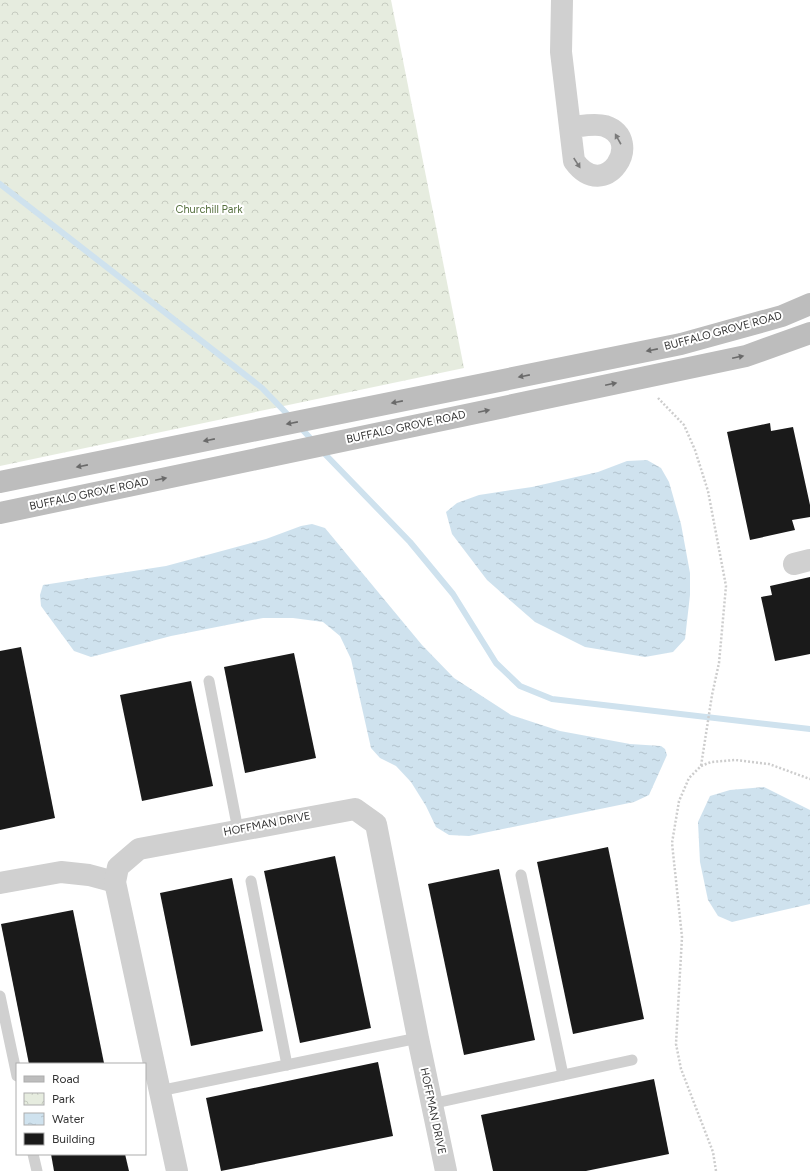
<svg xmlns="http://www.w3.org/2000/svg" width="810" height="1171" font-family="Figtree,sans-serif">
	<style>
		.park { fill: url(#park-crowns) }
		.water { fill: url(#water-ripples) }
		.lines { fill: none; stroke-linecap: round; stroke-linejoin: round }
		.stream { stroke: #cfe2ee; stroke-width: 6 }
		.building { fill: #1a1a1a }
		.path { stroke: #cdcdcd; stroke-width: 2.5; stroke-dasharray: 2 2; stroke-linecap: butt }
		.service { stroke: #d0d0d0; stroke-width: 11 }
		.minor { stroke: #d0d0d0; stroke-width: 22 }
		.secondary { stroke: #bdbdbd; stroke-width: 22 }
		.oneway { fill: #7a7a7a }
		.oneway2 { fill: #6a6a6a }
		.labels { text-anchor: middle; dominant-baseline: central; stroke-width: 4; stroke-linejoin: round; paint-order: stroke }
		.park-label { font-size: 11px; fill: #56703f; stroke: #fff }
		.street-label { font-size: 11px; fill: #333; stroke: #fff }
	</style>
	<defs>
		<pattern id="park-crowns" width="20" height="18" patternUnits="userSpaceOnUse"><rect width="20" height="18" fill="#e6ecdf"/><path d="M2 6a3 3 0 1 1 6 0M12 15a3 3 0 1 1 6 0" fill="none" stroke="#c6cbc0"/></pattern>
		<pattern id="water-ripples" width="26" height="14" patternUnits="userSpaceOnUse"><rect width="26" height="14" fill="#cfe2ee"/><path d="M2 4q2-2 4 0t4 0M15 11q2-2 4 0t4 0" fill="none" stroke="#b2c2cd"/></pattern>
	</defs>
	<rect width="100%" height="100%" fill="#fff"/>
	<polygon class="park" points="0,0 391,0 464,368 0,466"/>
	<g class="water">
		<polygon points="647,460 661,468 669,482 681,524 690,573 690,595 685,639 673,652 645,657 585,647 535,622 487,580 452,534 446,512 457,503 479,495 532,487 598,472 627,461"/>
		<polygon points="312,524 325,528 422,645 454,678 511,715 560,731 630,744 661,746 665,749 667,755 649,795 634,802 469,836 449,835 436,827 426,806 411,782 396,766 380,758 371,748 351,659 340,636 323,622 293,618 263,618 171,636 91,657 74,651 41,606 40,595 43,585 166,566 266,539 301,526"/>
		<polygon points="764,787 810,810 810,904 732,922 718,916 708,900 700,862 698,822 710,796 730,790"/>
	</g>
	<g class="lines">
		<g class="stream">
			<polyline points="0,184 262,388 291,418"/>
			<polyline points="299,426 313,441"/>
			<polyline points="321,450 410,542 453,594 496,663 520,686 552,699 810,729"/>
		</g>
	</g>
	<g class="building">
		<polygon points="770,423 771,431 793,427 810,505 810,517 792,520 795,530 750,540 727,432"/>
		<polygon points="810,577 810,654 775,661 761,597 772,595 770,586"/>
		<polygon points="21,647 55,818 0,830 0,651"/>
		<polygon points="294,653 316,758 245,773 224,667"/>
		<polygon points="191,681 213,786 142,801 120,695"/>
		<polygon points="608,847 644,1019 573,1034 537,862"/>
		<polygon points="335,856 371,1028 300,1043 264,871"/>
		<polygon points="499,869 535,1040 464,1055 428,884"/>
		<polygon points="232,878 263,1031 191,1046 160,893"/>
		<polygon points="73,910 104,1063 29,1064 1,924"/>
		<polygon points="378,1062 393,1136 221,1171 206,1098"/>
		<polygon points="654,1079 669,1154 586,1171 493,1171 481,1115"/>
		<polygon points="51,1154 125,1154 129,1171 54,1171"/>
	</g>
	<g class="lines">
		<g class="path">
			<polyline points="658,398 684,425 695,450 708,491 726,586 719,663 712,695 701,766"/>
			<polyline points="716,1171 713,1152 681,1069 676,1044 682,937 672,843 679,801 689,778 701,766 711,762 735,760 769,764 810,779"/>
		</g>
		<g class="service">
			<polyline points="209,681 238,830"/>
			<polyline points="521,875 563,1075"/>
			<polyline points="251,881 287,1065"/>
			<polyline points="0,996 17,1076"/>
			<polyline points="159,1091 418,1038"/>
			<polyline points="431,1104 632,1060"/>
			<polyline points="33,1154 37,1171"/>
		</g>
		<g class="minor">
			<path d="M562 0 561 52 574 161C605 204 646 140 605 126 595 123 582 126 571 127"/>
			<polyline points="794,564 810,560"/>
			<polyline points="0,883 61,872 89,875 115,882"/>
			<polyline points="177,1171 115,882 118,867 139,849 355,809 376,824 418,1038 446,1171"/>
		</g>
		<g class="secondary">
			<polyline points="0,482 681,344 782,316 810,304"/>
			<polyline points="0,513 746,356 810,333"/>
		</g>
	</g>
	<defs><path id="oneway-solid" d="M-6-.8H1V-3.2L6.5 0L1 3.2V.8H-6Z"/></defs>
	<g class="oneway">
		<use href="#oneway-solid" transform="translate(618 139) rotate(-119)"/>
		<use href="#oneway-solid" transform="translate(577 163) rotate(57)"/>
	</g>
	<g class="oneway2">
		<use href="#oneway-solid" transform="translate(652 350) rotate(169)"/>
		<use href="#oneway-solid" transform="translate(738 357) rotate(-12)"/>
		<use href="#oneway-solid" transform="translate(524 376) rotate(169)"/>
		<use href="#oneway-solid" transform="translate(611 384) rotate(-12)"/>
		<use href="#oneway-solid" transform="translate(397 402) rotate(169)"/>
		<use href="#oneway-solid" transform="translate(484 411) rotate(-12)"/>
		<use href="#oneway-solid" transform="translate(292 423) rotate(169)"/>
		<use href="#oneway-solid" transform="translate(209 440) rotate(169)"/>
		<use href="#oneway-solid" transform="translate(82 466) rotate(169)"/>
		<use href="#oneway-solid" transform="translate(161 479) rotate(-12)"/>
	</g>
	<g class="labels">
		<g class="park-label">
			<text x="209" y="209">Churchill Park</text>
		</g>
		<g class="street-label">
			<text transform="translate(723 331) rotate(-15)">BUFFALO GROVE ROAD</text>
			<text transform="translate(406 427) rotate(-12)">BUFFALO GROVE ROAD</text>
			<text transform="translate(89 494) rotate(-12)">BUFFALO GROVE ROAD</text>
			<text transform="translate(267 824) rotate(-11)">HOFFMAN DRIVE</text>
			<text transform="translate(433 1111) rotate(78)">HOFFMAN DRIVE</text>
		</g>
	</g>
	<rect x="16" y="1063" width="130" height="92" fill="#ffffff" stroke="#adadad"/>
	<rect x="24" y="1076" width="20" height="6" fill="#bdbdbd" stroke="#adadad"/>
	<text x="52" y="1083" font-size="12" fill="#333333">Road</text>
	<rect x="24" y="1093" width="20" height="12" fill="url(#park-crowns)" stroke="#adadad"/>
	<text x="52" y="1103" font-size="12" fill="#333333">Park</text>
	<rect x="24" y="1113" width="20" height="12" fill="url(#water-ripples)" stroke="#adadad"/>
	<text x="52" y="1123" font-size="12" fill="#333333">Water</text>
	<rect x="24" y="1133" width="20" height="12" fill="#1a1a1a" stroke="#adadad"/>
	<text x="52" y="1143" font-size="12" fill="#333333">Building</text>
</svg>
